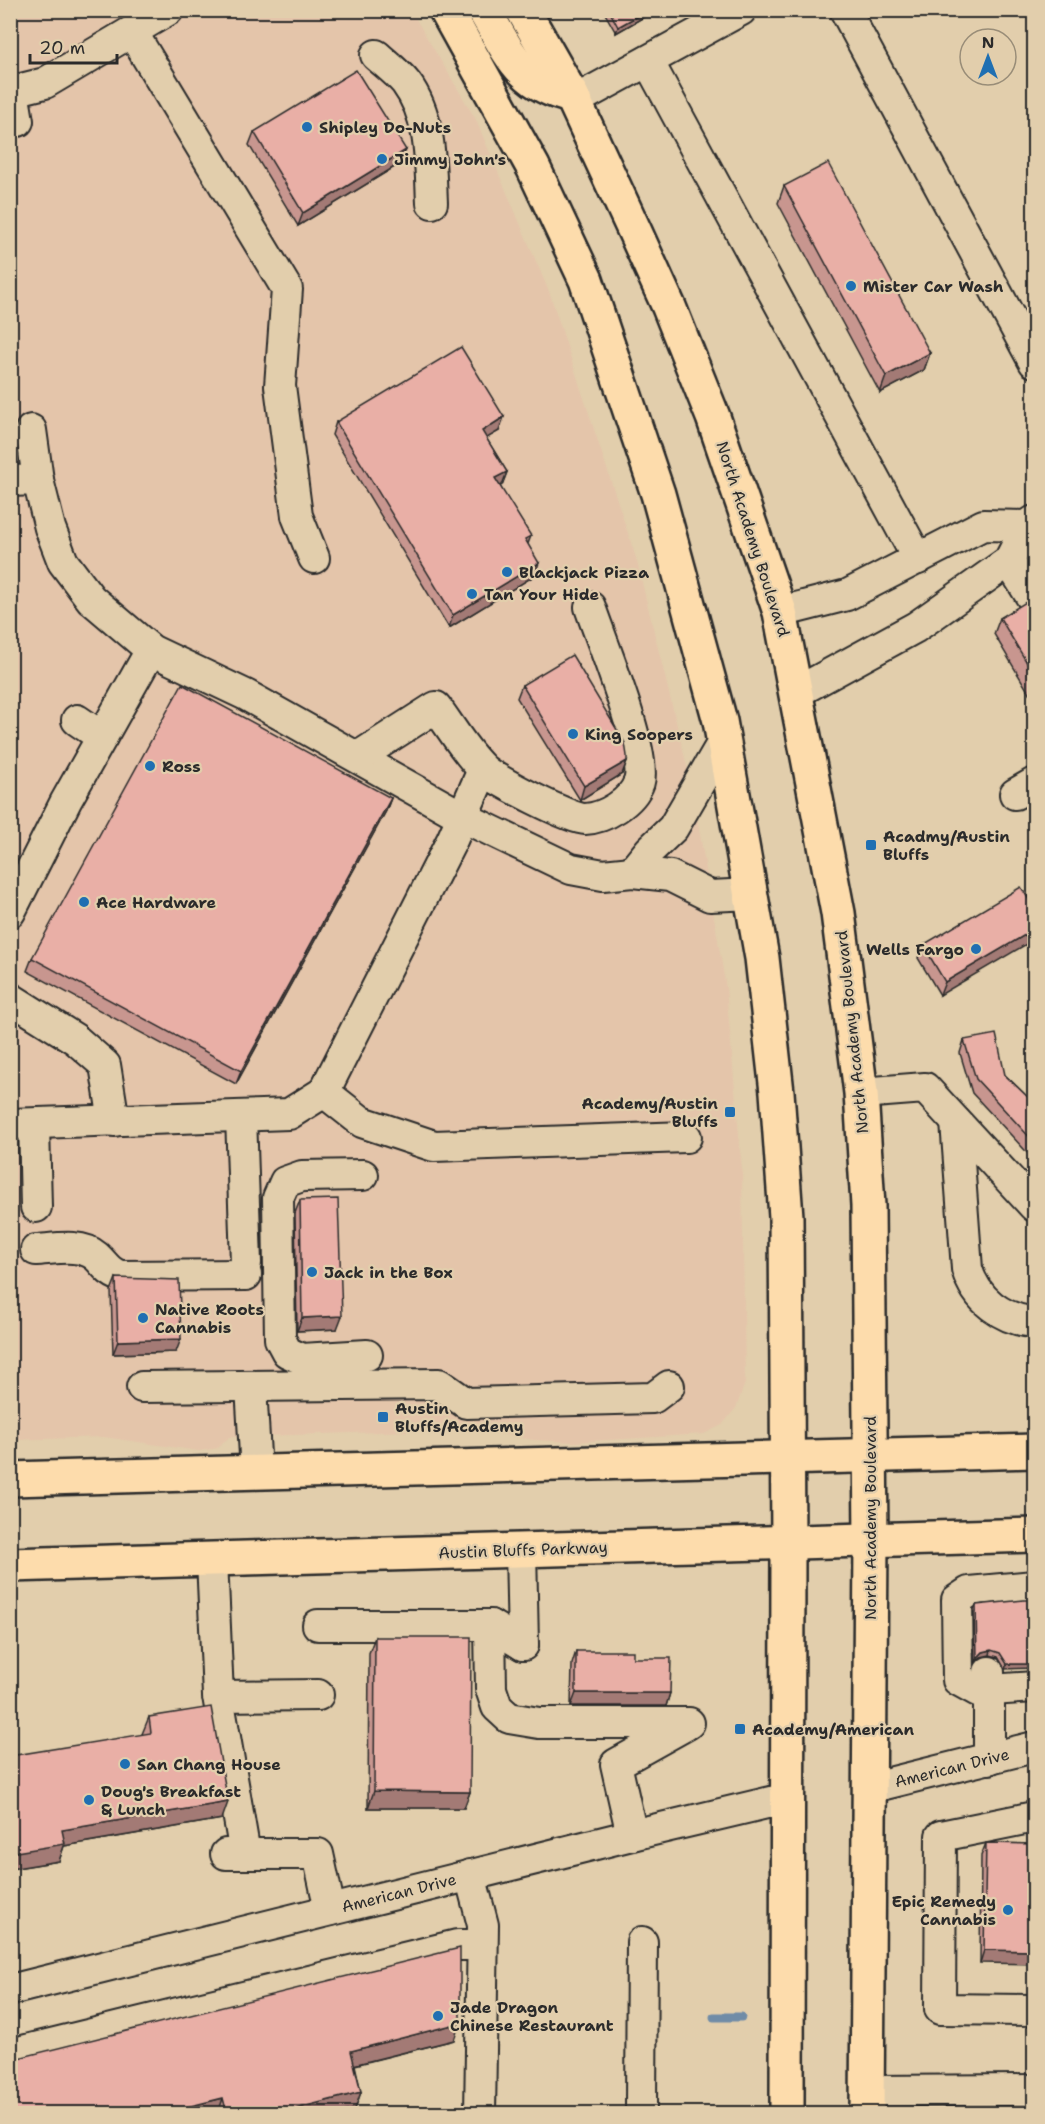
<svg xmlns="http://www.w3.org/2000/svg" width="1045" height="2124" font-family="'Shantell Sans',sans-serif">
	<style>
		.built { fill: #e4c5aa }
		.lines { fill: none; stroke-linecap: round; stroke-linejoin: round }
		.stream { stroke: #708ca7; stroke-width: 9 }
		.minor-casing { stroke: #2b2b2b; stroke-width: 34 }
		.major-casing { stroke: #2b2b2b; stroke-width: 38 }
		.highway-casing { stroke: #2b2b2b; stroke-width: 38 }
		.minor { stroke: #e2ceac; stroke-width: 30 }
		.major { stroke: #fddcac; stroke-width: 33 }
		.highway { stroke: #fddcac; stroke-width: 33 }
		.wall { fill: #c8968f; stroke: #2b2b2b; stroke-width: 1.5 }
		.shaded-wall { fill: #a37a74; stroke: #2b2b2b; stroke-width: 1.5 }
		.building { fill: #e9afa6; stroke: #2b2b2b; stroke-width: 1.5 }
		.poi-dot { fill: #1f6fb2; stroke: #e2ceac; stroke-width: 2 }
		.labels { text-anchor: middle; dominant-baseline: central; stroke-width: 4.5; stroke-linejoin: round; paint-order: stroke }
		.poi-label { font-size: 16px; font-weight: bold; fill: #2b2b2b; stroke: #e2ceac; text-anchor: start }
		.street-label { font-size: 16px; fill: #2b2b2b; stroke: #e2ceac }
	</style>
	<rect width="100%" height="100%" fill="#e2ceac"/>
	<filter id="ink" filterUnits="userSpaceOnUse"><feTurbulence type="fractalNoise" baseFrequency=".0167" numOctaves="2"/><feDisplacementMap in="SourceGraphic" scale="12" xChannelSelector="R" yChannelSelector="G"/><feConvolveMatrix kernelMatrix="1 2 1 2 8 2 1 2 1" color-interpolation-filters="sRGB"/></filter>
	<g filter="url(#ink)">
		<polygon class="built" points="10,11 411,11 475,118 550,294 636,558 692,787 726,988 742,1169 745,1383 736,1408 722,1425 704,1434 574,1442 534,1440 472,1429 229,1437 218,1448 199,1451 104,1437 11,1440"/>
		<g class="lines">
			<polyline class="stream" points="714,2017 741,2017"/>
			<defs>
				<g id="minor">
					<polyline points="845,10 1034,362"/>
					<polyline points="132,32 287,289 280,386 297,516 314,558"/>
					<path d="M376 55C386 64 398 73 406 83 432 118 430 162 432 203"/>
					<polyline points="648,61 918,559"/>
					<polyline points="10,87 13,91 45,83 168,10"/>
					<polyline points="10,90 13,91 18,121"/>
					<polyline points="574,101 741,10"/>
					<polyline points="38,480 50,528 63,562 91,599 151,650 246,695 463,817 571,869 603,875 632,872 670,876 710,896 752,894"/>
					<polyline points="10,481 38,480 31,430"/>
					<polyline points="1009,561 1034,601"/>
					<polyline points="780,612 847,595 983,525 1027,526"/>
					<polyline points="797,692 916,627 1009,561 1027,526 1034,521"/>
					<polyline points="77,720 102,737"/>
					<path d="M358 757 436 707C451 727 465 752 483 769 493 779 572 820 585 819 605 818 632 802 639 782 648 755 601 640 590 607"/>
					<polyline points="1015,794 1034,783"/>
					<polyline points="632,872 650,850 673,828 723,742"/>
					<polyline points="10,912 66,801 151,650"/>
					<polyline points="10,998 75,1039 105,1065 114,1121"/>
					<polyline points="324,1092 362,1122 434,1146 686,1137"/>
					<polyline points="861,1093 925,1088 1034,1206"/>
					<polyline points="241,1116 246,1263"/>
					<path d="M956 1122 967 1269C976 1300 1003 1320 1034 1322"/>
					<polyline points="10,1124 289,1114 324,1092 452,840 483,770"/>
					<polyline points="34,1125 36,1207"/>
					<polyline points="363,1175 302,1176 285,1182 278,1198 280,1339 287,1352 302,1359 367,1355"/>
					<path d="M36 1250C54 1249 81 1243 96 1256 106 1265 106 1270 120 1276L246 1275"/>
					<polyline points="251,1386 256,1473"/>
					<polyline points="142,1387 439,1384 466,1403 653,1398 669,1386"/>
					<polyline points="521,1549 523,1645"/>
					<polyline points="212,1559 218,1696 318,1695"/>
					<polyline points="1034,1586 969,1592 957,1600 958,1680 978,1691 1034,1687"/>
					<polyline points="318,1625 490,1625 523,1645"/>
					<polyline points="490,1625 491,1689 497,1707 509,1718 539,1723 689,1723"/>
					<polyline points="218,1696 245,1854"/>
					<polyline points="989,1759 989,1672"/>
					<polyline points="869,1788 1034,1747"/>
					<polyline points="1034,1817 941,1836 940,2009 1034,2010"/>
					<polyline points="632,1835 616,1764 686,1725"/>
					<polyline points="226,1854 318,1854 330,1910"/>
					<polyline points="470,1875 483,1925 480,2114"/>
					<polyline points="10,1990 632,1835 788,1798"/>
					<polyline points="10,2054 457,1945 482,1945"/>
					<polyline points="867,2091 1034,2090"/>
					<polyline points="641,2107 642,1942"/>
				</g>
				<g id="major">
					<polyline points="10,1479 1034,1451"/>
					<polyline points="10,1565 1034,1535"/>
				</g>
				<g id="highway">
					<polyline points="446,10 533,167 586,280 658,494 720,721 762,958 777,1092 786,1217 788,1543 787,2114"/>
					<path d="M484 10C509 52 520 85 572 96"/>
					<polyline points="523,10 572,96 635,232 669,307 713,417 780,612 838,913 861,1093 868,1206 871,1539 867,2114"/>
				</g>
			</defs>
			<use href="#minor" class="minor-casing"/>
			<use href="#major" class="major-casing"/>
			<use href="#highway" class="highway-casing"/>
			<use href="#minor" class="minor"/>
			<use href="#major" class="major"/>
			<use href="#highway" class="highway"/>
		</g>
		<g class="wall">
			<polygon points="603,10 656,10 616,33"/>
			<polygon points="254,132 401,163 298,226 249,145"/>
			<polygon points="784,186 930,353 924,370 880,393 778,203"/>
			<polygon points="336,422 499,431 486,438 507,472 502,485 500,486 527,544 534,576 449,628 332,435"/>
			<polygon points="1035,599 1035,703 994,634 1000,618"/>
			<polygon points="522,685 627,761 622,774 580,800 517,698"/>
			<polygon points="391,798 386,811 236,1084 27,971 32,958"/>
			<polygon points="1035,909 940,995 918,958 923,945"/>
			<polygon points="964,1040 1005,1075 1035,1104 1035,1161 972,1093 960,1053"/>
			<polygon points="300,1200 337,1329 297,1331 295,1213"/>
			<polygon points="116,1278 176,1352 113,1354 111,1291"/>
			<polygon points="1035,1600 1005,1669 998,1657 990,1655 981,1657 975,1662 974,1609 976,1605"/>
			<polygon points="375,1637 470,1792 464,1808 368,1808 369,1653"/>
			<polygon points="576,1651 670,1693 666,1706 571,1706 572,1664"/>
			<polygon points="149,1717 222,1819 64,1846 59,1861 10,1869 142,1734"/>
			<polygon points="986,1843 1035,1844 980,1963 981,1856"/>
			<polygon points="454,2040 355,2065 361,2092 355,2109 336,2114 10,2114"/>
		</g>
		<g class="shaded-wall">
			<polygon points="648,10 656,10 616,33 618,27"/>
			<polygon points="406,150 401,163 298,226 303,213"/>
			<polygon points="930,353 924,370 880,393 886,376"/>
			<polygon points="504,417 499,431 477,444 482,431"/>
			<polygon points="507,472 502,485 491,492 495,478"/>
			<polygon points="531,536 526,549 525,539"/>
			<polygon points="539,563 534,576 449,628 453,615"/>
			<polygon points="627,761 622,774 580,800 584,786"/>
			<polygon points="391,798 386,811 236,1084 241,1071"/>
			<polygon points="1035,929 1035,939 940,995 945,982"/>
			<polygon points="342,1316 337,1329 297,1331 302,1318"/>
			<polygon points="181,1339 176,1352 113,1354 118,1341"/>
			<polygon points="991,1650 990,1655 981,1657 975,1662 977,1658 983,1652"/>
			<polygon points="1007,1664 1035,1664 1035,1668 1005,1669"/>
			<polygon points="576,1693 670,1693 666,1706 571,1706"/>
			<polygon points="374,1791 470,1792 464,1808 368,1808"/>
			<polygon points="228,1802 222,1819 64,1846 59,1861 10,1869 10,1853 62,1830"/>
			<polygon points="984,1950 1035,1951 1035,1964 980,1963"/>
			<polygon points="460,2023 454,2040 345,2067 351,2051"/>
			<polygon points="361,2092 355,2109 336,2114 275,2114"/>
			<polygon points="223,2098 218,2114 159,2114"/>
		</g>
		<g class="building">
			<polygon points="609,10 648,10 618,27"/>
			<polygon points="356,70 406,150 303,213 254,132"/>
			<polygon points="828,163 930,353 886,376 784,186"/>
			<polygon points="461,347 504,417 482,431 507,472 495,478 531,536 525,539 539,563 453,615 336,422"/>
			<polygon points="1031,599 1035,599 1035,676 1000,618"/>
			<polygon points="572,655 625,743 627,756 627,761 584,786 522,685"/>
			<polygon points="182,684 391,798 241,1071 32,958"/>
			<polygon points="1021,887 1035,909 1035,929 945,982 923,945"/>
			<polygon points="996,1034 1005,1075 1035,1104 1035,1143 976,1079 964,1040"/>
			<polygon points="338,1199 342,1316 302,1318 300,1200"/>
			<polygon points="116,1278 179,1280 181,1339 118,1341"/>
			<polygon points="1024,1600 1035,1600 1035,1664 1007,1664 1000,1653 991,1650 983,1652 977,1658 976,1605"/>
			<polygon points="375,1637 471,1637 470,1792 374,1791"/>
			<polygon points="576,1651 633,1651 633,1658 671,1658 670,1693 576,1693"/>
			<polygon points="211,1707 228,1802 62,1830 65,1844 10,1853 10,1756 151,1733 149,1717"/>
			<polygon points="986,1843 1035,1844 1035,1951 984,1950"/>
			<polygon points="460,1948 460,2023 351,2051 361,2092 275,2114 227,2114 223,2098 159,2114 10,2114 10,2060"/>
		</g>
	</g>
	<g class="poi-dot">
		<circle cx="307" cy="127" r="6"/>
		<circle cx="382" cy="159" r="6"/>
		<circle cx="851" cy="286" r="6"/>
		<circle cx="507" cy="572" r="6"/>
		<circle cx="472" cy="594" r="6"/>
		<circle cx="573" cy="734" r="6"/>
		<circle cx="150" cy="766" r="6"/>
		<rect x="865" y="839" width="12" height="12" rx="3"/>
		<circle cx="84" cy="902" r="6"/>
		<circle cx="976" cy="949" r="6"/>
		<rect x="724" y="1106" width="12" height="12" rx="3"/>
		<circle cx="312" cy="1272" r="6"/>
		<circle cx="143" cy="1318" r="6"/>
		<rect x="377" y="1411" width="12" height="12" rx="3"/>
		<rect x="734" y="1723" width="12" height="12" rx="3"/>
		<circle cx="125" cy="1764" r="6"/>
		<circle cx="89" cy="1800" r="6"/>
		<circle cx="1008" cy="1910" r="6"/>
		<circle cx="438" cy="2016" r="6"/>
	</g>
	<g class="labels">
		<g class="poi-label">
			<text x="319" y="127">Shipley Do-Nuts</text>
			<text x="394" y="159">Jimmy John's</text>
			<text x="863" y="286">Mister Car Wash</text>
			<text x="519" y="572">Blackjack Pizza</text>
			<text x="484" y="594">Tan Your Hide</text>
			<text x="585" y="734">King Soopers</text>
			<text x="162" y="766">Ross</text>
			<text x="883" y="836">Acadmy/Austin<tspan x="883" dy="18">Bluffs</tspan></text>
			<text x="96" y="902">Ace Hardware</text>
			<text x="964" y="949" text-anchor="end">Wells Fargo</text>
			<text x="718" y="1103" text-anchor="end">Academy/Austin<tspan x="718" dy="18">Bluffs</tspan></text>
			<text x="324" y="1272">Jack in the Box</text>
			<text x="155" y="1309">Native Roots<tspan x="155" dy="18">Cannabis</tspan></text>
			<text x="395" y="1408">Austin<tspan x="395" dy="18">Bluffs/Academy</tspan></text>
			<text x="752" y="1729">Academy/American</text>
			<text x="137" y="1764">San Chang House</text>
			<text x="101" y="1791">Doug's Breakfast<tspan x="101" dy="18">&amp; Lunch</tspan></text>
			<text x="996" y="1901" text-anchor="end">Epic Remedy<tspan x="996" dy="18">Cannabis</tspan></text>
			<text x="450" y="2007">Jade Dragon<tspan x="450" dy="18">Chinese Restaurant</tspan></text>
		</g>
		<g class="street-label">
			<text transform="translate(753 539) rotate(72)">North Academy Boulevard</text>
			<text transform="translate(852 1032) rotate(-96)">North Academy Boulevard</text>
			<text transform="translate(870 1518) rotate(-90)">North Academy Boulevard</text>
			<text transform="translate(523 1550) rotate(-2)">Austin Bluffs Parkway</text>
			<text transform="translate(952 1768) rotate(-14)">American Drive</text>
			<text transform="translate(399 1893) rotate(-14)">American Drive</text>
		</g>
	</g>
	<rect width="1045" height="2124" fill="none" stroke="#e2ceac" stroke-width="36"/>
	<rect x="18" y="18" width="1009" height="2088" fill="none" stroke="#2b2b2b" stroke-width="2" filter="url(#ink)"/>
	<g transform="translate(988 57)"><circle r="28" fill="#e2ceac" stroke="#998d78" stroke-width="1.5"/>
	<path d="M0-4.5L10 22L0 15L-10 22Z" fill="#1f6fb2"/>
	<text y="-9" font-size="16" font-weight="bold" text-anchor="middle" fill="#2b2b2b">N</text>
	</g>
	<path d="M30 54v9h87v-9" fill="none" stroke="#2b2b2b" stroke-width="3"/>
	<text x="39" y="54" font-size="18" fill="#2b2b2b" stroke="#e2ceac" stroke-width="4.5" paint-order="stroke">20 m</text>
</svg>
